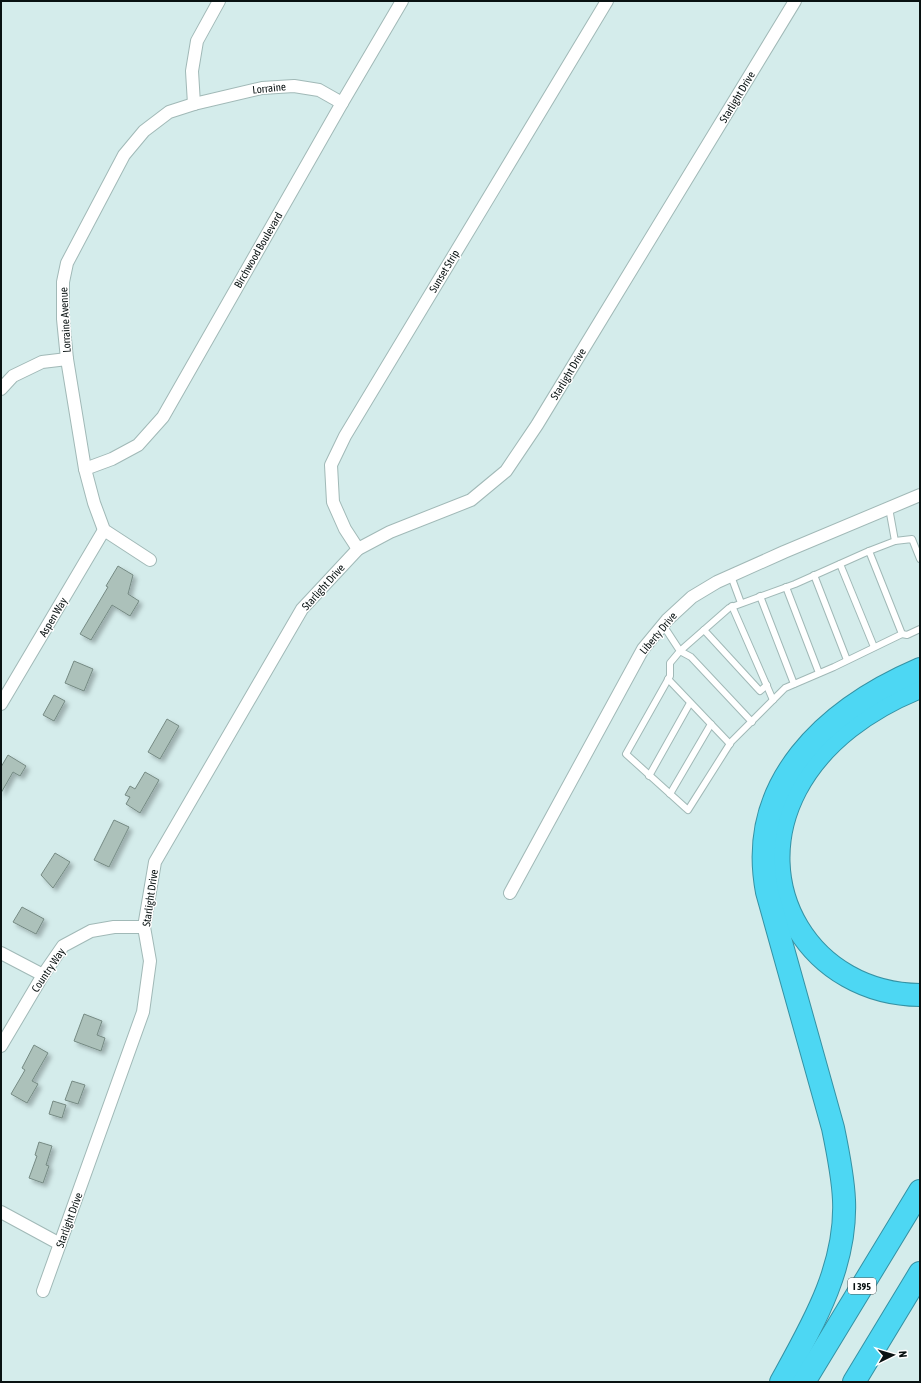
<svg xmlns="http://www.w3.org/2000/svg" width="921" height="1383" font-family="'Asap Condensed',sans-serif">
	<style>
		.building { fill: #acc1ba; stroke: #758a83; filter: url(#shadow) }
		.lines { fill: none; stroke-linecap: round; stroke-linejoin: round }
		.lane-casing { stroke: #a1b9b7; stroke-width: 8 }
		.street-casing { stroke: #a1b9b7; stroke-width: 14 }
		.highway-casing { stroke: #3592a4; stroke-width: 24 }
		.lane { stroke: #fff; stroke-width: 6 }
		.street { stroke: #fff; stroke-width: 12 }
		.highway { stroke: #4dd7f3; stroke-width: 22 }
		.labels { text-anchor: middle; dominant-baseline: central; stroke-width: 3; stroke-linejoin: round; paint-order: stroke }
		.shield { fill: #fff; stroke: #535959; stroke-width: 1 }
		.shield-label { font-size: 10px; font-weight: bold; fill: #091212 }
		.street-label { font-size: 11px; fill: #091212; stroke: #fff }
	</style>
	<defs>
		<filter id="shadow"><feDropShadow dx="3.5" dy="3.5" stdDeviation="2" flood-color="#0004"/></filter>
	</defs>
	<rect width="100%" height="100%" fill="#d4eceb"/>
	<g class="building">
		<polygon points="118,566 133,575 128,594 139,601 130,616 112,605 91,640 80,634 108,587 106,586"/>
		<polygon points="74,661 93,669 84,691 65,683"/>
		<polygon points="54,695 65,701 54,721 43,715"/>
		<polygon points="167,719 179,726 160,759 148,752"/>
		<polygon points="8,755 26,766 20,776 13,772 1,793 1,767"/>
		<polygon points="145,772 159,780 140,813 126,804 130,797 125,795 130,786 135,789"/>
		<polygon points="114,820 129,827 109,867 94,860"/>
		<polygon points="55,853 70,862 53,888 41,875"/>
		<polygon points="22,907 44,919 36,934 13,922"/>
		<polygon points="84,1014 102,1021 97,1035 105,1038 101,1051 74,1041"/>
		<polygon points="34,1045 48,1053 32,1081 38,1084 27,1103 11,1094 25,1070 22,1068"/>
		<polygon points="72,1081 85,1085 78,1104 65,1100"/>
		<polygon points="53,1101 66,1105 62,1118 49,1114"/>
		<polygon points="39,1142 52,1146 46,1165 49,1166 43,1183 29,1178 37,1156 35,1155"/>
	</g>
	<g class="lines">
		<defs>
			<g id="lane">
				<polyline points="895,541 912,539 920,559"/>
				<polyline points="869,551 895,541 889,508"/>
				<polyline points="840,564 874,647"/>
				<polyline points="814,575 847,660"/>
				<polyline points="731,576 741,603"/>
				<polyline points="786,587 819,673"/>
				<polyline points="760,596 794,684"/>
				<polyline points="732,606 773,700"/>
				<polyline points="663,625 680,651 670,663 670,676 626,754 688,810 731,742 785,688 834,667 902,634 869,551 795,584 729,608 680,651 691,657 752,722"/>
				<polyline points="704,630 760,691 767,685"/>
				<polyline points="902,634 907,635 920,629"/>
				<polyline points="668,679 730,744"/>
				<polyline points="649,776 690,703"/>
				<polyline points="670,794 711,724"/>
			</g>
			<g id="street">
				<polyline points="194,104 192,71 197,41 219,1"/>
				<polyline points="1,389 13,376 42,362 67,359"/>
				<polyline points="85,469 112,459 138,445 163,417 342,103 402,1"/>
				<polyline points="358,549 345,529 333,502 331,465 345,436 607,1"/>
				<polyline points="150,560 104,530 94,503 85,469 67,359 63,319 63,282 67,263 124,155 144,131 169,112 194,104 262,88 294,86 319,90 342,103"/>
				<polyline points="1,704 104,530"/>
				<polyline points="510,893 643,649 667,620 692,597 717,582 784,552 920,495"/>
				<polyline points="1,953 43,975"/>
				<polyline points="1,1046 43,975 63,946 91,931 114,927 144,927"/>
				<polyline points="1,1212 60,1244"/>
				<polyline points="43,1291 143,1012 150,961 144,927 155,862 302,609 358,549 390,532 471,500 506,471 537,425 795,1"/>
			</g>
			<g id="highway">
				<path d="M920 687C870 707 822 740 796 789 745 886 811 994 920 995"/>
				<path d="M781 1382C812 1326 847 1267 844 1200 843 1176 838 1152 833 1128L767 892C746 782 827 709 920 669"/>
				<polyline points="804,1382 920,1191"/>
				<polyline points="854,1382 920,1273"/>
			</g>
		</defs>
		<use href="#lane" class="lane-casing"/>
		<use href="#street" class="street-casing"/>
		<use href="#highway" class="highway-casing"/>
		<use href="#lane" class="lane"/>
		<use href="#street" class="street"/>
		<use href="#highway" class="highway"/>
	</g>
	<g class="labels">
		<rect class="shield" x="848" y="1278" width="28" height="16" rx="3"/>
		<g class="shield-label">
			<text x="862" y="1286">I 395</text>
		</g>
		<g class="street-label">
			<text transform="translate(269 88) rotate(-6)">Lorraine</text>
			<text transform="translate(737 97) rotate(-59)">Starlight Drive</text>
			<text transform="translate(258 250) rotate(-60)">Birchwood Boulevard</text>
			<text transform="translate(444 271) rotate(-59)">Sunset Strip</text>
			<text transform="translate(65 320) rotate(-93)">Lorraine Avenue</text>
			<text transform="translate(568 374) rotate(-59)">Starlight Drive</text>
			<text transform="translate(323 587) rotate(-48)">Starlight Drive</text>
			<text transform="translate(53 617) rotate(-59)">Aspen Way</text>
			<text transform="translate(658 633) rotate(-50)">Liberty Drive</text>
			<text transform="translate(150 898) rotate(-82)">Starlight Drive</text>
			<text transform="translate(48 970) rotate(-56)">Country Way</text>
			<text transform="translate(69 1220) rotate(-70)">Starlight Drive</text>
		</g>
	</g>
	<rect width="921" height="1383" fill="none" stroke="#091212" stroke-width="4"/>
	<g transform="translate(893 1355) rotate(85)" stroke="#ffffff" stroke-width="3" paint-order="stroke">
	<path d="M0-3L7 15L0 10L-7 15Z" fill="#091212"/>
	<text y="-6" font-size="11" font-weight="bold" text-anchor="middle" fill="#091212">N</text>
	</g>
</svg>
